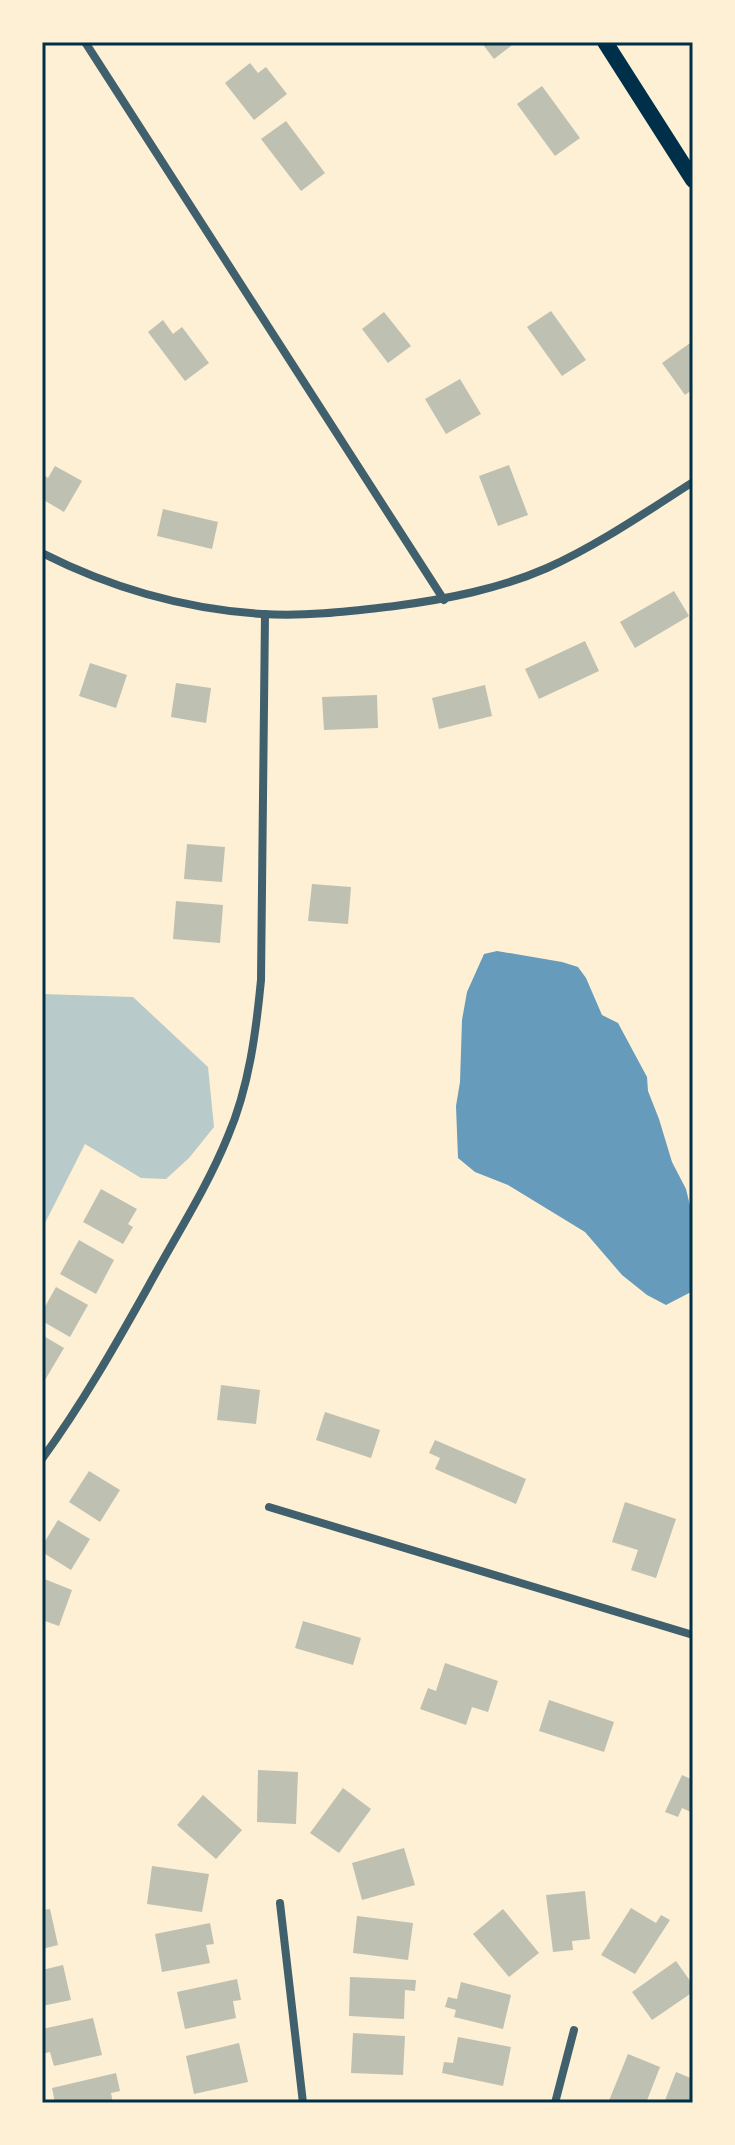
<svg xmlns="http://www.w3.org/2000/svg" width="735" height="2145" font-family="'Golos Text',sans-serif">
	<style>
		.green { fill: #b9caca }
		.water { fill: #669bbc }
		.building { fill: #bec0b2 }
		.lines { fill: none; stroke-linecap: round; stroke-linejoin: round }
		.minor { stroke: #3f606c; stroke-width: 8 }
		.secondary { stroke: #003049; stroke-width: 16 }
		.neatline { fill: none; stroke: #003049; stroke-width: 3 }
	</style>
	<rect width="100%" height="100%" fill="#fdf0d5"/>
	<polygon class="green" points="42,994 133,997 208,1067 214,1127 189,1158 166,1179 141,1178 85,1144 42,1229"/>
	<polygon class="water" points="497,951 562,962 578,967 586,978 602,1015 618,1023 647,1077 648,1091 659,1119 672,1162 686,1189 693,1218 693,1291 666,1305 647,1295 622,1275 585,1232 508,1185 475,1172 458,1158 456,1106 460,1082 462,1020 467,992 484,954"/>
	<g class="building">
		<polygon points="481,42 516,42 494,59"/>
		<polygon points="250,63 258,73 266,67 287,94 254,120 225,83"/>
		<polygon points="542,86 580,138 555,156 517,104"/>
		<polygon points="286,121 325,173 301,191 261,139"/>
		<polygon points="551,311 586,360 562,376 527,327"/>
		<polygon points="384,312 411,346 388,363 362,329"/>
		<polygon points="163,320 173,334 182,327 209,363 185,381 148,332"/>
		<polygon points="693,341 693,389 685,395 662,363"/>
		<polygon points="460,379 481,414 446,434 425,399"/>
		<polygon points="509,465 528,515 498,526 479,476"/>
		<polygon points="55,466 82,481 64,512 42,499 42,474 48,478"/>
		<polygon points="163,509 218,522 212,549 157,536"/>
		<polygon points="674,591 689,616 635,648 620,622"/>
		<polygon points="585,641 599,671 539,699 525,669"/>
		<polygon points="90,663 127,675 116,708 79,696"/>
		<polygon points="176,683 211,688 206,723 171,717"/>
		<polygon points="485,685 492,716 439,729 432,698"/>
		<polygon points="377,695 378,728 324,730 322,697"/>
		<polygon points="187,844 225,847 222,882 184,879"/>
		<polygon points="312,884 351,887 348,924 308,921"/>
		<polygon points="176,901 223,905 220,943 173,939"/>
		<polygon points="101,1189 137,1209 128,1224 133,1227 123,1244 83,1222"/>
		<polygon points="79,1240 114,1260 96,1294 60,1274"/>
		<polygon points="56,1287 88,1305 70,1337 42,1321 42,1312"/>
		<polygon points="42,1335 64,1348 42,1385"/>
		<polygon points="221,1385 260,1390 256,1424 217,1420"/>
		<polygon points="325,1412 380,1430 371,1458 316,1440"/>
		<polygon points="435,1440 526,1479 516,1504 435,1469 440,1458 429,1453"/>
		<polygon points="89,1471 120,1490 100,1522 69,1502"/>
		<polygon points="625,1502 676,1519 656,1578 631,1570 638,1550 612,1542"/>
		<polygon points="58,1520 90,1539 71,1570 42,1552 42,1546"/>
		<polygon points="42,1578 72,1590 59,1626 42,1620"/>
		<polygon points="303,1621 361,1638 353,1665 295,1648"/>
		<polygon points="445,1663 498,1681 488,1712 472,1707 466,1725 420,1709 428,1688 436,1691"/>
		<polygon points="549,1700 614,1722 604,1752 539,1731"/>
		<polygon points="258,1770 298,1772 296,1824 257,1822"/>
		<polygon points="682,1775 693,1780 693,1813 682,1808 678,1817 665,1812"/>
		<polygon points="343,1788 371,1809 339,1853 310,1833"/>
		<polygon points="203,1795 242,1830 216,1859 177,1825"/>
		<polygon points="404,1848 415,1885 362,1900 352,1863"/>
		<polygon points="152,1866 209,1874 202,1912 147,1904"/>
		<polygon points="585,1891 590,1939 572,1941 573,1950 553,1952 546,1895"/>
		<polygon points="631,1908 656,1923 661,1915 670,1920 635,1974 601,1955"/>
		<polygon points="50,1909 58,1945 42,1949 42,1910"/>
		<polygon points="503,1909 539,1953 509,1977 473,1934"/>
		<polygon points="357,1916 413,1923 408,1960 353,1953"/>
		<polygon points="210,1923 214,1944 206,1945 210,1963 162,1972 155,1934"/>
		<polygon points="676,1961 693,1985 693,1992 652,2020 632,1992"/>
		<polygon points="63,1965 71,2000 42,2006 42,1970"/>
		<polygon points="350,1977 416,1980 415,1991 405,1990 404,2019 349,2016"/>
		<polygon points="237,1979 241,2000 233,2001 236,2018 185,2029 177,1992"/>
		<polygon points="461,1982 511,1995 503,2029 454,2017 456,2010 445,2007 448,1997 457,1999"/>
		<polygon points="93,2018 102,2055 54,2066 50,2052 42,2054 42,2029"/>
		<polygon points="353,2033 405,2036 403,2075 351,2073"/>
		<polygon points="458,2037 511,2047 503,2086 442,2073 444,2062 453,2063"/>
		<polygon points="239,2043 248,2082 194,2094 186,2056"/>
		<polygon points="628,2054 660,2067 646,2103 608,2103"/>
		<polygon points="676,2072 693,2079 693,2103 664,2103"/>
		<polygon points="116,2073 120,2091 111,2093 113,2103 55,2103 52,2088"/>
	</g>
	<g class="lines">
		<g class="minor">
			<polyline points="85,42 444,600"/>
			<path d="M42 553C111 588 185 609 262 614 306 617 352 611 395 606 447 599 499 589 547 568 598 545 646 512 693 482"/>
			<path d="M42 1459C82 1404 115 1346 148 1287 175 1237 207 1188 228 1136 249 1087 256 1032 261 980L265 614"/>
			<polyline points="269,1507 693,1635"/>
			<polyline points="280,1903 303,2103"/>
			<polyline points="555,2103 574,2030"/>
		</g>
		<polyline class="secondary" points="605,42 693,180"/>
	</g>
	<rect width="735" height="2145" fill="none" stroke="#fdf0d5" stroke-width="88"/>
	<rect x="44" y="44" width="647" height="2057" class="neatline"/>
</svg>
